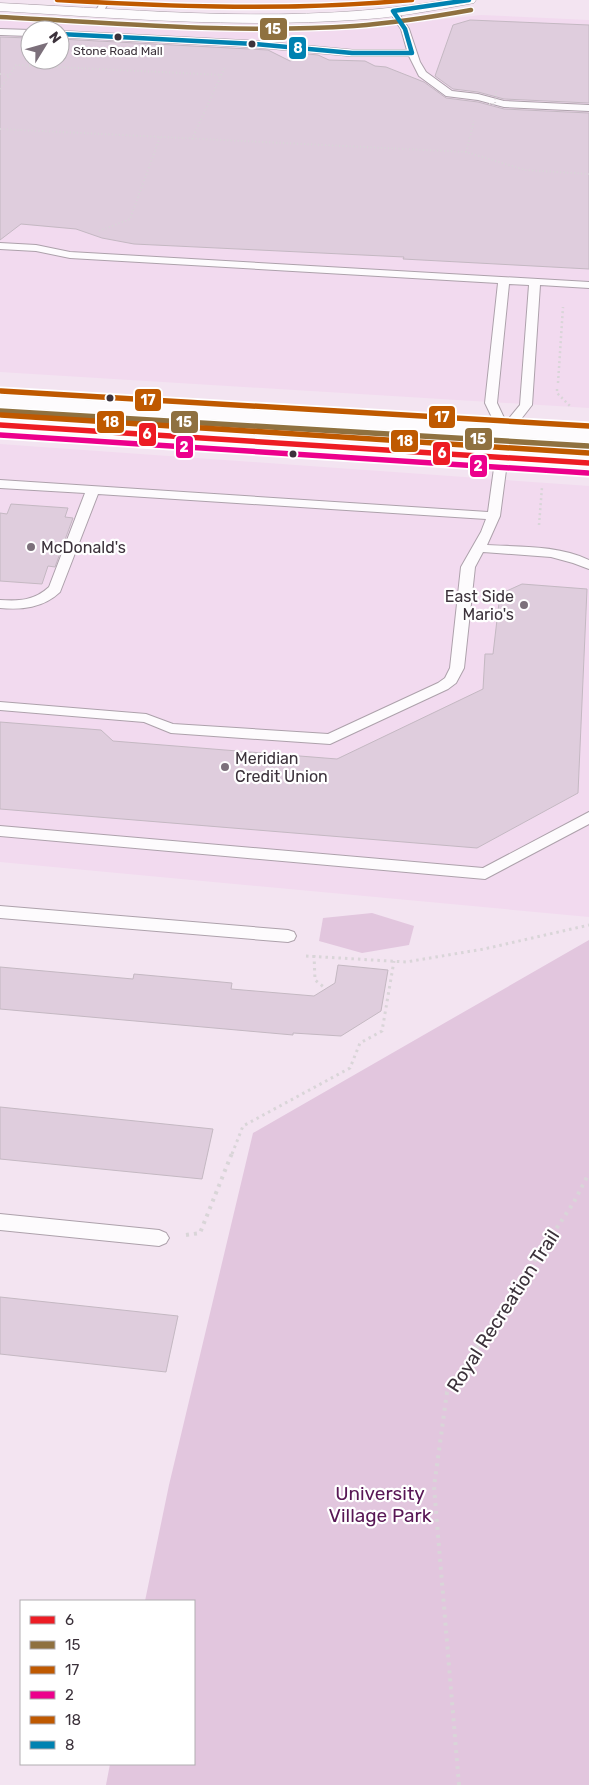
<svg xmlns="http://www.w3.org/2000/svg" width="589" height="1785" font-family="Rubik,sans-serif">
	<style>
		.built { fill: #f2daef; fill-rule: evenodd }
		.green { fill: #e2c6de }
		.building { fill: #dfcddd; stroke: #c4b8c2 }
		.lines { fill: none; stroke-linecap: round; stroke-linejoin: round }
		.lane-casing { stroke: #ada1ab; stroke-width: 2 }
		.secondary-casing { stroke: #ada1ab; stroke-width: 1 }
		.path-far3 { stroke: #d9d5d8; stroke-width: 2; stroke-dasharray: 1 2.5; stroke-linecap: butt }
		.path-far2 { stroke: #d9d5d8; stroke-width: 2.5; stroke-dasharray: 2 3; stroke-linecap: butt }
		.path-far1 { stroke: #d9d5d8; stroke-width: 3; stroke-dasharray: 2.5 4; stroke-linecap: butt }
		.path { stroke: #d9d5d8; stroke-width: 4; stroke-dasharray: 3 5; stroke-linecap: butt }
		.lane { fill: #fdfbfd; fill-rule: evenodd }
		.secondary { fill: #fdfbfd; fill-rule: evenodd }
		.path-bridge { stroke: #d9d5d8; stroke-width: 2; stroke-dasharray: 1 2.5; stroke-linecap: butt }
		.bus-1-casing { stroke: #fff; stroke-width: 9 }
		.bus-2-far1-casing { stroke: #fff; stroke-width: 7 }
		.bus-2-casing { stroke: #fff; stroke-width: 9 }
		.bus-3-far1-casing { stroke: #fff; stroke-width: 7 }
		.bus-3-casing { stroke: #fff; stroke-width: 9 }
		.bus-4-casing { stroke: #fff; stroke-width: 9 }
		.bus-5-casing { stroke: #fff; stroke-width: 9 }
		.bus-6-casing { stroke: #fff; stroke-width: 7 }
		.bus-1 { stroke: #ed1c24; stroke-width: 5.5 }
		.bus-2-far1 { stroke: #8f7140; stroke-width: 4.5 }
		.bus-2 { stroke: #8f7140; stroke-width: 5.5 }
		.bus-3-far1 { stroke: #bf5900; stroke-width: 4.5 }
		.bus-3 { stroke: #bf5900; stroke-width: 5.5 }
		.bus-4 { stroke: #ec008c; stroke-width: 5.5 }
		.bus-5 { stroke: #bf5900; stroke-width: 5.5 }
		.bus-6 { stroke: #0082b1; stroke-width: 4.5 }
		.bus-dot { fill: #3c323b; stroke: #fff; stroke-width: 2 }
		.poi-dot { fill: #7c707b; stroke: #fff; stroke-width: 2 }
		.labels { text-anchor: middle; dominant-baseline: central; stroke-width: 4.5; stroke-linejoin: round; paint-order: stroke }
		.far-bus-label { font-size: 12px; fill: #3c323b; stroke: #fff }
		.poi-label { font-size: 16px; fill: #3c323b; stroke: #fff; text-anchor: start }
		.near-street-label { font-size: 19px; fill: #3c323b; stroke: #fff }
		.near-park-label { font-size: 19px; fill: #581755; stroke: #fff }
		.line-badge { stroke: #fff; stroke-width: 2 }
		.badge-label { font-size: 14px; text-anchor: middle; font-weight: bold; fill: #fff }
	</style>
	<rect width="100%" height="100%" fill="#f3e4f1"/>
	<g class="built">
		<path d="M481 15 589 20V408L0 372V20L269 31 366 28ZM30 30H60V60H30Z"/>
		<polygon points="0,444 589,486 589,917 0,862"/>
	</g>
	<g class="green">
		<polygon points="372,913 414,926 409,945 362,953 319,941 323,918"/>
		<polygon points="589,940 589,1785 106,1785 110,1764 194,1764 194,1601 145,1601 169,1485 253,1133"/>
	</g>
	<g class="building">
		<polygon points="470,20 589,25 589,103 504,99 478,92 453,89 435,76 453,25"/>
		<polygon points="0,37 30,38 30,60 60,60 60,39 268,50 290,61 308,54 318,55 329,60 365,61 375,66 386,67 424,82 446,98 478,102 504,109 589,113 589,269 403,259 404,257 134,244 102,238 76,229 21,224 0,240"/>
		<polygon points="11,504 68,508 65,517 73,518 55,567 48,566 42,584 0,581 0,513 7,514"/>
		<polygon points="522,584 587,589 578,793 477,848 0,809 0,722 101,730 113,741 337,759 483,689 485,654 493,654 500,594"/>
		<polygon points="338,965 388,970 381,1011 341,1036 293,1033 293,1035 0,1009 0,967 133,979 134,974 232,983 231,989 314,996 335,983"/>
		<polygon points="0,1107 213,1129 202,1179 0,1159"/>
		<polygon points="0,1297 178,1316 166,1372 0,1354"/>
	</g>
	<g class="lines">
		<defs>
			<g id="lane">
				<polygon points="102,0 110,0 102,14 96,14 95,12"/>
				<polygon points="393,8 396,9 409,29 420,62 426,72 452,91 478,94 504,101 589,105 589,111 504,107 478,100 446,96 419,76 409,56 352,56 255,47 60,37 60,31 255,41 352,50 407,50 401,29 389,11"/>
				<polygon points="0,29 30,30 30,36 0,35"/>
				<path d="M0 243 36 245 70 252 589 282V288L540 285 532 405 511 432 500 516 487 545C521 547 558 545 589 560V569L573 563 551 557 483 552 475 567 464 668 456 683 448 689 330 744 171 733 144 722 0 710V702L146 714 173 724 328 734 438 683 445 678 450 668 461 567 481 532 486 519 98 494 60 592C43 608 22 610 0 608V600C19 601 34 601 49 587L85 493 0 488V480L488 512 499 432 485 403 498 283 70 258 36 251 0 249ZM509 284 529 285 520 405 506 422 497 403Z"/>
				<polygon points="589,812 589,824 485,879 0,836 0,826 483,868"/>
				<polygon points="0,906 288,930 294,932 296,936 294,940 288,942 0,918"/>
				<polygon points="0,1214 159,1230 166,1233 169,1238 166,1243 159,1246 0,1230"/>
			</g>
			<g id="secondary">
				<path d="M445 0H476L474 3 469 4C430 11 392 18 353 20 235 28 117 18 0 11V3C148 10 298 26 445 0Z"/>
				<polygon points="0,395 589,430 589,442 0,407"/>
				<polygon points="0,419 589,457 589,469 0,431"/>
			</g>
		</defs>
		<use href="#lane" class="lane-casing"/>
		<use href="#secondary" class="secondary-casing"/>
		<g class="path-far3">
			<polyline points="0,74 9,75"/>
			<polyline points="0,89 16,65 222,75"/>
			<polyline points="0,129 466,152 525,170 589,174"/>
			<polyline points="192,139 225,67"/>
			<polyline points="466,152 474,121"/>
			<polyline points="99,231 130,219 160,137"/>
		</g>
		<g class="path-far2">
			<polyline points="558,383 563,307"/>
			<polyline points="557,389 557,393 571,407"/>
			<polyline points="539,525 542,487"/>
		</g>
		<g class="path-far1">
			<polyline points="314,955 315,980 325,988"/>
			<polyline points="306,956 406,962 484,949 589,925"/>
			<polyline points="232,1154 243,1126 350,1068 360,1043 382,1031 394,961"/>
		</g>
		<g class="path">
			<polyline points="186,1235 200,1233 232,1153"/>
			<polyline points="459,1785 434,1487 447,1392 574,1202 589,1173"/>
		</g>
		<use href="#lane" class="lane"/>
		<use href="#secondary" class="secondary"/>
		<polyline class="path-bridge" points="489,104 495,104 496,91"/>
		<defs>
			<polyline id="bus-1" points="0,425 589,463"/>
			<path id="bus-2-far1" d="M0 17C118 23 236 34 354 26 393 23 432 17 471 10"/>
			<polyline id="bus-2" points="0,411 588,446"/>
			<path id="bus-3-far1" d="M57 0C176 7 293 11 412 0"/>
			<polyline id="bus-3" points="1,391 589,426"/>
			<polyline id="bus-4" points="0,435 588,473"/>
			<polyline id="bus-5" points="1,415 589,453"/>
			<polyline id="bus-6" points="60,34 255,44 352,53 412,53 405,29 393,11 469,0"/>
		</defs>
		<use href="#bus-1" class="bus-1-casing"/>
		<use href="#bus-2-far1" class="bus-2-far1-casing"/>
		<use href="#bus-2" class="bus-2-casing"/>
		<use href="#bus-3-far1" class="bus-3-far1-casing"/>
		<use href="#bus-3" class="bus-3-casing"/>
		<use href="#bus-4" class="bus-4-casing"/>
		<use href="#bus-5" class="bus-5-casing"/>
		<use href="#bus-6" class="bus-6-casing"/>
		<use href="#bus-1" class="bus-1"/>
		<use href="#bus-2-far1" class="bus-2-far1"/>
		<use href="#bus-2" class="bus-2"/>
		<use href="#bus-3-far1" class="bus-3-far1"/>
		<use href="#bus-3" class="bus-3"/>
		<use href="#bus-4" class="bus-4"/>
		<use href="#bus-5" class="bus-5"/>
		<use href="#bus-6" class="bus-6"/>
	</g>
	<g class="bus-dot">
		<circle cx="118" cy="37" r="4.5"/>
		<circle cx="252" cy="44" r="4.5"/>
		<circle cx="110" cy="398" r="4.5"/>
		<circle cx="293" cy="454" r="4.5"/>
	</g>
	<g class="poi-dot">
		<circle cx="31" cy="547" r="5"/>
		<circle cx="524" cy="605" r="5"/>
		<circle cx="225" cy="767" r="5"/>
	</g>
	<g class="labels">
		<g class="far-bus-label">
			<text x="118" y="51">Stone Road Mall</text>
		</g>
		<g class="poi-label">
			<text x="41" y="547">McDonald's</text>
			<text x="514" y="596" text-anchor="end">East Side<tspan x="514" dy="18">Mario's</tspan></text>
			<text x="235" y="758">Meridian<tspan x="235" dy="18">Credit Union</tspan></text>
		</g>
		<g class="near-street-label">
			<text transform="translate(503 1311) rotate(-57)">Royal Recreation Trail</text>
		</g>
		<g class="near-park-label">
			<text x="380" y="1493">University<tspan x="380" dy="22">Village Park</tspan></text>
		</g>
	</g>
	<g class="line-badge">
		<rect x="259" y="17" width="29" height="24" rx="5" fill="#8f7140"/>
		<rect x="288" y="36" width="19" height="24" rx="5" fill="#0082b1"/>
		<rect x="134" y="388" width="28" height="24" rx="5" fill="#bf5900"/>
		<rect x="428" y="405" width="28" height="24" rx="5" fill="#bf5900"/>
		<rect x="170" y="410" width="29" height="24" rx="5" fill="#8f7140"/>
		<rect x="96" y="410" width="29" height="24" rx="5" fill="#bf5900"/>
		<rect x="138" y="422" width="19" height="25" rx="5" fill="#ed1c24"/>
		<rect x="464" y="427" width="29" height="24" rx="5" fill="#8f7140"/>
		<rect x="390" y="429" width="29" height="24" rx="5" fill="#bf5900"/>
		<rect x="175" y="435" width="19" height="24" rx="5" fill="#ec008c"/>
		<rect x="432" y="441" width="19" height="25" rx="5" fill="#ed1c24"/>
		<rect x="469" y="454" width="19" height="24" rx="5" fill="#ec008c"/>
	</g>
	<g class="badge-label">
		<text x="273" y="34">15</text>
		<text x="298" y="53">8</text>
		<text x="148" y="405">17</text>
		<text x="442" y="422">17</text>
		<text x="184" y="427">15</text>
		<text x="111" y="427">18</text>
		<text x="147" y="439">6</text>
		<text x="478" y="444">15</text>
		<text x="405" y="446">18</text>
		<text x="184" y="452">2</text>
		<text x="442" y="458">6</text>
		<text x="478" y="471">2</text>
	</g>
	<rect x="20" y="1600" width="175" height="165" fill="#ffffff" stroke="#b1adb1"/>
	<rect x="30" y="1616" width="25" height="8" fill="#ed1c24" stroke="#b1adb1"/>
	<text x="65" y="1625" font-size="15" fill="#3c323b">6</text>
	<rect x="30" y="1641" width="25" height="8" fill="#8f7140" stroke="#b1adb1"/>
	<text x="65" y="1650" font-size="15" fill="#3c323b">15</text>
	<rect x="30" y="1666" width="25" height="8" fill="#bf5900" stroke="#b1adb1"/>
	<text x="65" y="1675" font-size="15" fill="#3c323b">17</text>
	<rect x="30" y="1691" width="25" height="8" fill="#ec008c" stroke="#b1adb1"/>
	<text x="65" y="1700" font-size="15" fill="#3c323b">2</text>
	<rect x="30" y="1716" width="25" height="8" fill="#bf5900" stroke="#b1adb1"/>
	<text x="65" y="1725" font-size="15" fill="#3c323b">18</text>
	<rect x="30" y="1741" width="25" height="8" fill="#0082b1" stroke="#b1adb1"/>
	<text x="65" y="1750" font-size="15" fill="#3c323b">8</text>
	<g transform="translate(45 45) rotate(53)"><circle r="24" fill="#ffffff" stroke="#b1adb1"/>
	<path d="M0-4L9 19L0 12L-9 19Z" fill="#7c707b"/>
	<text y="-8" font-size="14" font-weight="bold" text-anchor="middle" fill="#3c323b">N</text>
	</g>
</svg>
